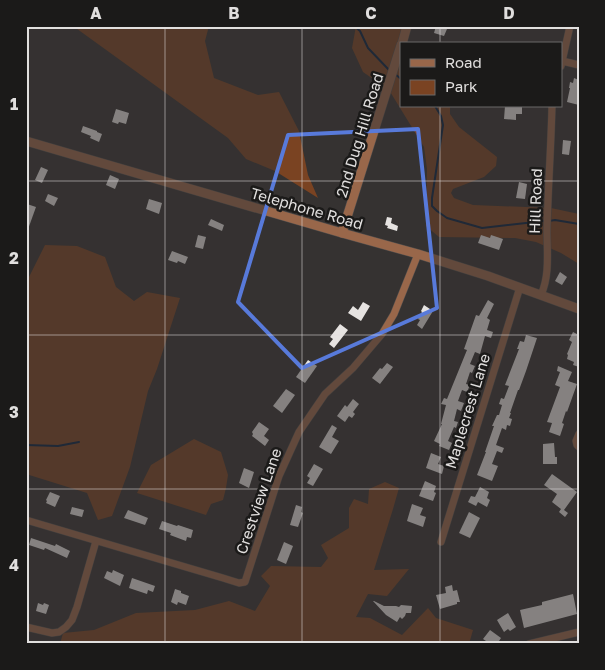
<svg xmlns="http://www.w3.org/2000/svg" width="605" height="670" font-family="'Golos Text',sans-serif">
	<style>
		.green { fill: #7a4322 }
		.lines { fill: none; stroke-linecap: round; stroke-linejoin: round }
		.stream { stroke: #061f3e; stroke-width: 2 }
		.building { fill: #e6e3e1 }
		.minor-casing { stroke: #514e4d; stroke-width: 8 }
		.tertiary-casing { stroke: #514e4d; stroke-width: 10 }
		.minor { stroke: #99674a; stroke-width: 7 }
		.tertiary { stroke: #99674a; stroke-width: 9 }
		.marked { fill: none; stroke: #587ada; stroke-width: 4; stroke-linejoin: round }
		.grid { fill: none; stroke: #e1dfde; stroke-width: 1; stroke-opacity: 0.55 }
		.labels { text-anchor: middle; dominant-baseline: central; stroke-width: 5; stroke-linejoin: round; paint-order: stroke }
		.street-label { font-size: 15px; fill: #e1dfde; stroke: #1b1a19 }
		.neatline { fill: none; stroke: #e1dfde; stroke-width: 2 }
		.grid-label { font-size: 16px; text-anchor: middle; font-weight: bold; fill: #e1dfde }
	</style>
	<rect width="100%" height="100%" fill="#353231"/>
	<g class="green">
		<polygon points="73,26 209,26 205,41 214,78 258,95 279,92 299,131 308,175 318,198 275,171 246,159 228,138"/>
		<polygon points="356,26 401,26 406,44 401,44 401,106 450,106 450,114 459,127 497,157 496,166 484,177 453,189 451,193 454,198 473,205 551,208 579,214 579,264 561,253 536,242 515,238 439,237 426,226 427,169 424,147 389,90 363,72 352,48"/>
		<polygon points="45,245 77,246 105,257 116,287 134,301 147,292 180,298 157,369 148,391 130,467 112,516 98,520 87,493 26,474 26,277 29,277"/>
		<polygon points="194,439 221,452 228,475 226,488 223,500 211,504 206,515 137,493 151,465"/>
		<polygon points="385,482 399,488 393,509 374,570 409,569 387,596 368,594 356,617 370,618 402,635 428,608 436,618 473,630 469,644 60,644 63,633 94,630 136,613 195,610 229,601 255,611 270,586 261,576 271,566 321,567 328,558 321,545 349,528 349,508 354,499 368,504 369,489"/>
	</g>
	<g class="lines">
		<g class="stream">
			<polyline points="354,26 360,31 368,48 389,70"/>
			<polyline points="395,74 401,79"/>
			<polyline points="435,106 441,116 443,125 432,198 432,206 437,211 447,218 482,228 544,221"/>
			<polyline points="549,221 555,220 579,224"/>
			<polyline points="26,445 58,446 79,442"/>
		</g>
	</g>
	<g class="building">
		<polygon points="436,26 443,26 443,27 447,29 444,36 434,33"/>
		<polygon points="574,78 579,80 579,105 567,102 570,88 569,88 570,82 573,83"/>
		<polygon points="505,106 522,107 522,114 516,114 516,120 504,119"/>
		<polygon points="116,109 129,113 126,124 119,122 118,124 112,122"/>
		<polygon points="83,126 97,131 97,132 102,134 99,142 90,138 91,136 81,132"/>
		<polygon points="563,140 571,141 569,155 562,154"/>
		<polygon points="41,167 48,170 42,183 35,180"/>
		<polygon points="110,175 119,179 115,189 106,185"/>
		<polygon points="519,182 527,184 525,199 516,198"/>
		<polygon points="48,194 58,198 54,206 45,201"/>
		<polygon points="149,199 162,203 159,214 146,209"/>
		<polygon points="27,204 36,207 27,232 26,206"/>
		<polygon points="387,217 392,218 391,223 398,226 397,231 387,228 388,226 385,225"/>
		<polygon points="211,219 224,225 222,231 208,225"/>
		<polygon points="198,235 206,237 203,249 195,247"/>
		<polygon points="481,235 490,238 491,235 503,239 499,250 478,243"/>
		<polygon points="172,251 188,257 185,264 178,261 177,263 168,260"/>
		<polygon points="560,272 567,277 562,285 555,281"/>
		<polygon points="488,300 494,304 487,318 490,320 487,330 493,332 491,338 485,336 480,354 475,352 470,364 475,366 472,373 470,372 466,384 470,385 467,392 462,390 458,401 464,403 461,411 457,409 454,421 458,422 456,428 454,427 448,441 452,443 449,450 439,446 440,444 434,441 442,424 441,424 446,405 441,404 444,398 447,399 467,350 464,349 476,315 479,316"/>
		<polygon points="363,302 370,306 361,321 348,313 353,306 358,310"/>
		<polygon points="424,305 433,311 422,329 417,325 420,320 418,319 422,312 421,311"/>
		<polygon points="340,324 348,330 334,348 329,344 333,339 330,337"/>
		<polygon points="573,332 579,335 579,367 573,365 574,362 567,359 568,355 567,354 572,342 569,340"/>
		<polygon points="526,335 537,338 526,371 519,390 518,390 510,413 511,413 509,418 512,419 510,426 507,425 506,430 502,428 496,445 504,448 502,453 497,451 492,464 498,466 492,481 477,475 486,452 485,452 494,426 492,426 497,415 499,415 502,405 499,404 501,398 504,399 509,386 505,385 519,349 517,349 520,341 524,342"/>
		<polygon points="308,360 317,366 305,383 296,377"/>
		<polygon points="387,363 393,367 380,384 372,378 380,368 382,369"/>
		<polygon points="558,366 572,372 568,381 577,384 567,412 566,411 562,423 564,424 560,436 549,432 552,423 547,422 560,387 555,385 560,372 557,371"/>
		<polygon points="286,389 295,395 282,413 273,406"/>
		<polygon points="353,399 359,404 353,412 355,414 352,418 349,416 345,422 337,416 345,405 347,407"/>
		<polygon points="259,422 269,429 264,436 269,440 265,446 252,436 253,434 252,432"/>
		<polygon points="332,425 337,428 332,437 339,441 331,454 319,447"/>
		<polygon points="554,443 555,457 557,457 557,464 543,464 543,444"/>
		<polygon points="431,453 441,457 438,464 444,466 442,474 426,468"/>
		<polygon points="314,464 323,469 313,486 307,483 310,478 307,476"/>
		<polygon points="244,468 254,472 249,488 239,483"/>
		<polygon points="552,474 577,492 564,510 568,513 565,517 559,512 561,509 552,502 557,494 544,485"/>
		<polygon points="425,481 436,486 434,492 436,493 433,501 419,496"/>
		<polygon points="480,487 489,492 487,498 490,500 487,507 478,502 476,506 468,502 471,496 475,497"/>
		<polygon points="50,492 60,496 55,507 46,503 47,501 46,500"/>
		<polygon points="412,504 423,508 420,515 426,517 423,527 407,521"/>
		<polygon points="296,505 302,507 301,512 303,513 298,527 290,525"/>
		<polygon points="72,507 84,510 82,517 70,514"/>
		<polygon points="128,510 148,518 145,525 124,518"/>
		<polygon points="469,512 480,518 470,538 459,533"/>
		<polygon points="162,521 177,526 178,525 193,530 191,538 187,537 186,541 170,535 171,533 159,529"/>
		<polygon points="31,538 55,546 56,544 70,551 67,558 45,548 44,550 29,545"/>
		<polygon points="284,542 293,546 286,564 277,560"/>
		<polygon points="113,570 124,575 120,586 104,578 107,571 112,573"/>
		<polygon points="132,578 155,586 153,592 148,590 147,594 129,588"/>
		<polygon points="452,585 453,591 457,590 460,602 457,602 457,604 440,609 436,595 446,593 445,587"/>
		<polygon points="175,589 181,591 181,593 189,596 186,605 178,602 177,605 171,602"/>
		<polygon points="573,594 577,614 524,628 520,610 542,605 542,602"/>
		<polygon points="373,601 374,601 384,606 396,606 399,607 401,605 412,606 411,613 406,613 405,616 402,619 400,617 397,622 386,615"/>
		<polygon points="38,603 43,605 44,603 49,605 46,614 36,611"/>
		<polygon points="508,613 516,627 510,631 508,629 504,632 497,620"/>
		<polygon points="490,630 501,638 497,644 484,644 486,641 483,639"/>
	</g>
	<g class="lines">
		<defs>
			<g id="minor">
				<polyline points="562,61 579,65"/>
				<polyline points="561,66 570,26"/>
				<path d="M541 295C550 275 547 252 547 230 548 189 551 148 552 106"/>
				<polyline points="579,434 576,441 577,445 579,447"/>
				<polyline points="26,520 223,578 239,583 245,582 279,476 299,432 325,394 353,368 382,334 394,314 418,254"/>
				<polyline points="441,542 520,287"/>
				<polyline points="26,627 52,633 59,632 66,627 72,620 77,607 96,541"/>
				<polyline points="529,644 579,632"/>
			</g>
			<g id="tertiary">
				<polyline points="402,44 407,26"/>
				<polyline points="26,141 342,233 418,254 488,276 579,309"/>
				<polyline points="342,233 401,45"/>
			</g>
		</defs>
		<use href="#minor" class="minor-casing"/>
		<use href="#tertiary" class="tertiary-casing"/>
		<use href="#minor" class="minor"/>
		<use href="#tertiary" class="tertiary"/>
	</g>
	<path d="M0 0H605V670H0ZM418 129 437 308 302 368 238 302 288 135Z" fill="#353231" fill-opacity=".55" fill-rule="evenodd"/>
	<path class="marked" d="M418 129 437 308 302 368 238 302 288 135Z"/>
	<path class="grid" d="M165 26V644M302 26V644M440 26V44M440 106V644M26 181H579M26 335H579M26 489H579"/>
	<g class="labels">
		<g class="street-label">
			<text transform="translate(359 135) rotate(-73)">2nd Dug Hill Road</text>
			<text transform="translate(535 201) rotate(-88)">Hill Road</text>
			<text transform="translate(307 208) rotate(16)">Telephone Road</text>
			<text transform="translate(467 411) rotate(-73)">Maplecrest Lane</text>
			<text transform="translate(258 501) rotate(-71)">Crestview Lane</text>
		</g>
	</g>
	<rect width="605" height="670" fill="none" stroke="#1b1a19" stroke-width="55"/>
	<rect x="400" y="42" width="162" height="65" fill="#1b1a19" stroke="#6a6968"/>
	<rect x="410" y="59" width="25" height="8" fill="#99674a" stroke="#6a6968"/>
	<text x="445" y="68" font-size="15" fill="#e1dfde">Road</text>
	<rect x="410" y="80" width="25" height="15" fill="#7a4322" stroke="#6a6968"/>
	<text x="445" y="92" font-size="15" fill="#e1dfde">Park</text>
	<rect x="28" y="28" width="550" height="614" class="neatline"/>
	<g class="grid-label">
		<text x="96" y="19">A</text>
		<text x="234" y="19">B</text>
		<text x="371" y="19">C</text>
		<text x="509" y="19">D</text>
		<text x="14" y="110">1</text>
		<text x="14" y="264">2</text>
		<text x="14" y="418">3</text>
		<text x="14" y="571">4</text>
	</g>
</svg>
